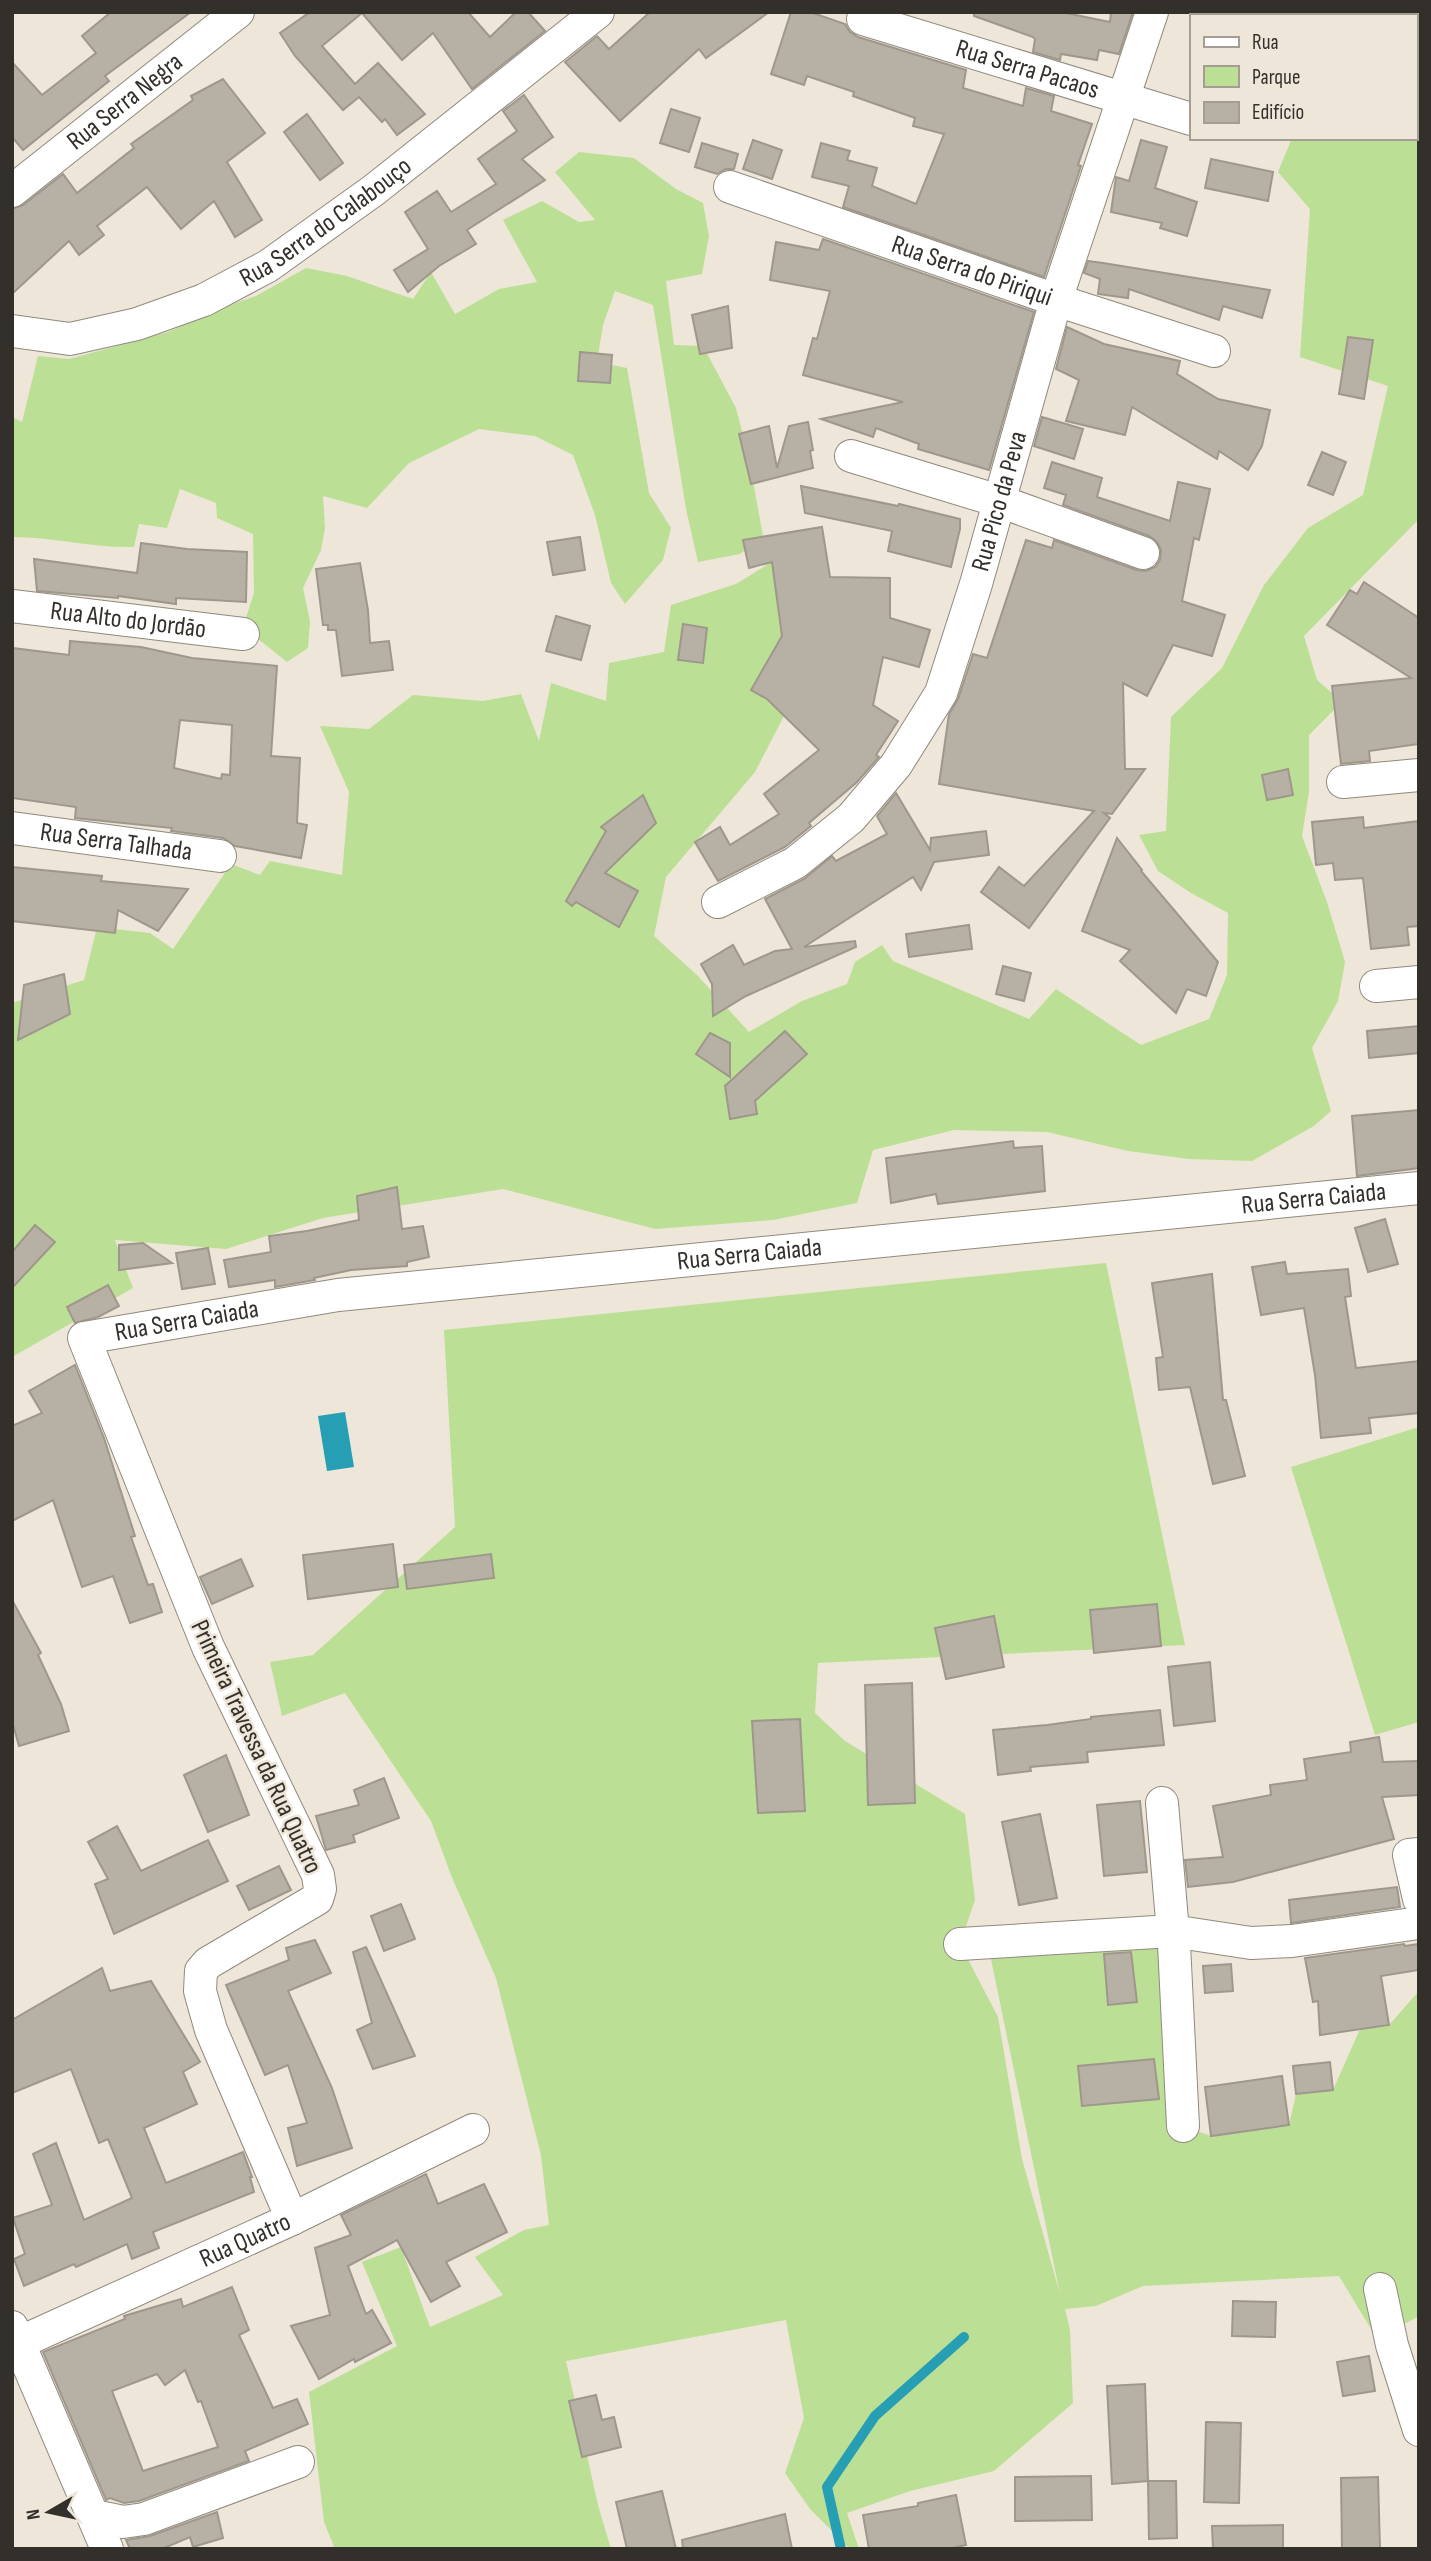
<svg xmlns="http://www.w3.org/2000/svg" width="1431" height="2561" font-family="'Sofia Sans Condensed',sans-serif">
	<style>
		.green { fill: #bcdf96 }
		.water { fill: #269eb4 }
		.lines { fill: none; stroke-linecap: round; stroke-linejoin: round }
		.stream { stroke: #269eb4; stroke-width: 10 }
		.building { fill: #b7b0a4; stroke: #9f978b; stroke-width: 2; fill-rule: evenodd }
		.street-casing { stroke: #90897e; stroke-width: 34 }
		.street { stroke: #fff; stroke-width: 32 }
		.labels { text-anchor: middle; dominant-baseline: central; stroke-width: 5; stroke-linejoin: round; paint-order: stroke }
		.street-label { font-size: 26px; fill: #33302b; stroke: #eee6d9 }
	</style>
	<rect width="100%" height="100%" fill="#eee6d9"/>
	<g class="green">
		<polygon points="1377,12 1419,12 1419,519 1304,636 1317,680 1342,702 1309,735 1309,792 1302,836 1327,902 1345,962 1338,1001 1312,1048 1331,1111 1314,1126 1252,1161 1189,1159 1128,1151 1047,1132 954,1130 873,1150 857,1203 773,1220 655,1229 503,1189 323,1218 226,1249 115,1240 133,1288 12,1357 12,1003 84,980 97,927 150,933 173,949 231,864 260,875 270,861 342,875 349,792 320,726 369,729 413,695 483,701 521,694 539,741 551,683 606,701 609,663 664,652 671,605 736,584 778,558 796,591 785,714 755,772 666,877 654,936 698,976 749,1032 802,1001 847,984 855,962 882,945 893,961 1029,1019 1056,989 1141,1045 1209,1019 1227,975 1228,913 1191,893 1158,871 1139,835 1166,831 1171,717 1222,668 1264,585 1308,528 1363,495 1388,386 1300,357 1310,209 1278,172 1292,138 1415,138 1415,16 1371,16"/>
		<path d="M579 152 634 158 676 189 703 203 709 236 702 274 666 281 674 345 703 346 736 408 748 454 763 536 740 554 698 562 686 509 653 305 615 291 603 325 597 362 627 368 649 493 671 528 663 560 625 604 611 583 595 515 573 455 535 436 479 429 409 463 367 508 323 496 325 528 321 550 303 588 310 621 308 648 287 662 243 627 254 593 253 534 217 518 216 503 180 489 167 528 139 524 134 547C93 548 54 537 12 537V417L22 422 38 356 69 359 168 332 229 305 256 296 306 268 347 276 413 299 431 272 455 314 499 289 537 282 503 220 542 201 579 222 595 220 555 172Z"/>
		<polygon points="1106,1263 1185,1645 818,1663 815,1713 845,1741 965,1814 975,1900 960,1944 998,2017 1022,2159 1060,2294 991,1959 1174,1944 1183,2126 1211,2136 1289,2125 1296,2094 1333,2090 1360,2029 1389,2025 1419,1991 1419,2316 1377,2339 1339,2276 1143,2286 1096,2306 1065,2309 1070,2330 1073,2403 994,2471 910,2491 847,2513 859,2549 850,2549 810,2509 785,2473 804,2418 786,2320 566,2361 598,2505 611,2549 335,2549 324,2522 309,2392 397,2346 362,2262 401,2247 430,2327 503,2295 475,2257 524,2230 549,2225 541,2155 496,1978 451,1875 431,1821 345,1693 282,1716 270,1662 313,1655 455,1527 444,1330"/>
		<polygon points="1419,1427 1419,1722 1375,1735 1291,1467"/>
	</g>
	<polygon class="water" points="345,1412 354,1467 327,1471 318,1416"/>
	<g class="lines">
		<polyline class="stream" points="841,2549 827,2487 875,2416 964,2337"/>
	</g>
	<g class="building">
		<polygon points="111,12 191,12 105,76 109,81 23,150 12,137 12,62 42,95 96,53 82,36"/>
		<polygon points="310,12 468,12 490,37 516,12 528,12 545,31 472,89 433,33 402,60 362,13 322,46 355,84 378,63 425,114 397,135 385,119 382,122 359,97 343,110 295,56 280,33"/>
		<polygon points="650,12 769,12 706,58 699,49 620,121 565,62 597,36 609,49"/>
		<polygon points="791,12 810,12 845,24 850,32 858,37 966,70 963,88 1023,106 1026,88 1054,96 1051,111 1092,124 1078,165 1081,166 1044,277 843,207 849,186 812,177 821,143 850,151 847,160 877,168 872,186 916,204 944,134 913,126 915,118 853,96 854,92 807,76 804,85 771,74"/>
		<polygon points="974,12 1061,12 1110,22 1111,12 1133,12 1119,54 1099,50 1097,60 1061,54 1060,60 1033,52 1035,39 1033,37 974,16"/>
		<polygon points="223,79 265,133 227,162 262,220 235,237 214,201 181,229 147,187 97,226 104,235 79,255 69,241 12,294 12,209 23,205 63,174 77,193 134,148 131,144 193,100 191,96"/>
		<polygon points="524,95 553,137 522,159 545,180 467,230 476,244 439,266 408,292 394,270 428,249 405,212 437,191 451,212 496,184 478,159 517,131 503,111"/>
		<polygon points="671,109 700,118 689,152 660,143"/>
		<polygon points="307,114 343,163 320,180 284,132"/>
		<polygon points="753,140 782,150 772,179 743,169"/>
		<polygon points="1141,140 1167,147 1155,188 1197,202 1187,236 1160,228 1162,223 1111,212 1116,177 1129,181"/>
		<polygon points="702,143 738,154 734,169 726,169 717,174 695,167"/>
		<polygon points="1211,159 1273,172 1268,201 1205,188"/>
		<polygon points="823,239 1034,312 989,470 918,449 919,444 876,428 873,437 821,419 903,402 803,375 813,338 817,339 830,291 770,280 776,242 819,250"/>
		<polygon points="1088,261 1103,263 1270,290 1262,318 1223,306 1219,320 1129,289 1128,298 1098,294 1100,279 1084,273"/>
		<polygon points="728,306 732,348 700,354 692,315"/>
		<polygon points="1067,327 1104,344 1180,361 1177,374 1218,399 1270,410 1262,446 1248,470 1219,451 1217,459 1132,407 1125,435 1066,421 1079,380 1056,369"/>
		<polygon points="1348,337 1373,340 1364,399 1339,394"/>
		<polygon points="580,352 612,355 610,383 578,381"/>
		<polygon points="1042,417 1083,429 1074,459 1034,446"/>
		<polygon points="808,422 813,450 810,451 813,468 751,484 739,434 769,426 777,468 789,426"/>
		<polygon points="1322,452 1346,462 1333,495 1308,485"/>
		<polygon points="1052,462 1102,478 1097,497 1170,521 1178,482 1210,489 1199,540 1194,538 1182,601 1225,615 1212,656 1173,645 1147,696 1123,683 1125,769 1145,769 1112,814 1104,813 1110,818 1029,928 981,892 999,867 1024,886 1094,811 939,784 949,714 958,699 973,654 987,658 1026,540 1052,548 1054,540 1137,570 1146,571 1155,567 1160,560 1161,550 1157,542 1149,536 1063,505 1066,495 1044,488"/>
		<polygon points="801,486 898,506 899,504 960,519 960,529 951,567 888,551 892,531 805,513"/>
		<polygon points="822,527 830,577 890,578 890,618 930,630 919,667 883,657 873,705 898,721 876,755 879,757 857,782 809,823 811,826 785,847 718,881 695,842 720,827 730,845 779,814 764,794 819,750 767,699 751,690 782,636 772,562 749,568 743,540"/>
		<polygon points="580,537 585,570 553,575 547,542"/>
		<polygon points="141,543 187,549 247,552 246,602 176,598 176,604 118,596 118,598 37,591 34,559 137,573"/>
		<polygon points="360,563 368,610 370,643 389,641 393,670 342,676 336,630 328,630 328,625 323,625 316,569"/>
		<polygon points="1364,582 1419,618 1419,744 1369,751 1370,761 1341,764 1332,686 1411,678 1327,625 1350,590 1357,594"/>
		<polygon points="556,616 590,626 581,660 546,651"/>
		<polygon points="683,624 707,628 703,663 678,660"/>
		<path d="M70 641 141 647 192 658 277 666 271 756 300 758 297 823 307 825 301 858 235 846 223 838 171 831 172 828 75 818 76 807 12 798V648L69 655ZM180 720 232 725 230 775 222 774 221 779 174 768Z"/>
		<polygon points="1288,769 1293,795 1267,800 1262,775"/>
		<polygon points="896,793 930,850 931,838 986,831 989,855 934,862 921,890 913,877 804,947 855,941 856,947 746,996 713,1016 712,984 701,964 733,945 744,965 775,951 792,949 765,899 804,879 832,856 836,861 887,834 877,816"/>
		<polygon points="643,795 656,823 605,873 638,891 619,927 576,902 572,906 566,901 606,831 601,827"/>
		<polygon points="1363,817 1364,828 1419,821 1419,926 1407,927 1409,945 1371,949 1363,878 1335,880 1333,863 1316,865 1312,822"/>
		<polygon points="1117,838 1142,870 1141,871 1218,962 1206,996 1187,989 1176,1013 1120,961 1130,950 1082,931"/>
		<polygon points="12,867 102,876 101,881 188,889 158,931 118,910 115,933 12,921"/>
		<polygon points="969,925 972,949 909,957 906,934"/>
		<polygon points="1003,966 1031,973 1024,1001 996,994"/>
		<polygon points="64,974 70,1014 18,1040 24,985"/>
		<polygon points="1419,1026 1419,1053 1369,1058 1367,1031"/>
		<polygon points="785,1031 807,1054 755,1101 757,1114 730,1119 725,1086"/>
		<polygon points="710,1033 730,1043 730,1077 696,1054"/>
		<polygon points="1419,1110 1419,1168 1357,1176 1352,1116"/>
		<polygon points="1013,1141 1014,1148 1042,1146 1045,1191 938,1204 936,1194 891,1203 886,1158"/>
		<polygon points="397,1187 402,1229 423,1226 429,1257 407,1262 407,1266 351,1270 314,1278 315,1280 275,1287 275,1280 229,1287 224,1260 271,1252 269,1236 307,1231 359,1220 357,1196"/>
		<polygon points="1385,1219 1398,1264 1368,1272 1355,1228"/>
		<polygon points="35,1225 55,1242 12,1288 12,1252"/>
		<polygon points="143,1243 172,1263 119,1270 119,1245"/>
		<polygon points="208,1248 215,1284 182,1289 176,1253"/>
		<polygon points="1285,1262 1287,1274 1348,1269 1351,1296 1345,1297 1356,1368 1419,1361 1419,1413 1369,1418 1371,1433 1321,1438 1315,1375 1304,1308 1261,1315 1252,1267"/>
		<polygon points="1212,1274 1223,1400 1226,1400 1245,1476 1213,1484 1190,1387 1159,1390 1156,1358 1163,1357 1152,1283"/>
		<polygon points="108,1285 119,1306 98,1317 75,1323 67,1307"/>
		<polygon points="75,1365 104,1438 135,1536 131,1537 148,1585 153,1584 162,1612 130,1623 113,1576 82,1587 53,1500 12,1521 12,1426 42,1413 29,1391"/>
		<polygon points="393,1544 398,1587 308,1599 303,1555"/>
		<polygon points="491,1554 494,1578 407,1589 404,1565"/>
		<polygon points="241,1559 253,1586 212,1604 200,1577"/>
		<polygon points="12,1600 41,1653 38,1655 61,1704 69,1731 19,1746 12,1721"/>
		<polygon points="1157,1604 1161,1646 1094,1653 1090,1610"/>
		<polygon points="994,1616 1004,1667 946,1679 935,1628"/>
		<polygon points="1210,1662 1215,1721 1174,1726 1168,1667"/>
		<polygon points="912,1683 915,1803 868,1805 865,1685"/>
		<polygon points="1160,1710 1164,1745 1087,1752 1088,1762 1030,1767 1031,1771 998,1775 993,1730 1047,1725 1091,1719 1091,1717"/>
		<polygon points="800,1719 805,1811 758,1813 752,1721"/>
		<polygon points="1379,1737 1383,1762 1419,1761 1419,1795 1382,1797 1394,1839 1233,1882 1188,1887 1185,1860 1223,1857 1213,1806 1271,1795 1270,1785 1307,1780 1304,1759 1351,1752 1350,1742"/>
		<polygon points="226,1755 249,1815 208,1832 184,1775"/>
		<polygon points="384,1778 399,1818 353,1835 355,1842 326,1850 316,1816 359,1805 354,1790"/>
		<polygon points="1140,1801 1147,1872 1104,1876 1097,1805"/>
		<polygon points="1040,1814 1057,1898 1019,1905 1002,1822"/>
		<polygon points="117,1826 141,1871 208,1840 228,1881 114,1934 95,1884 108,1879 88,1842"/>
		<polygon points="279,1866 291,1890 249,1910 237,1886"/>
		<polygon points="1397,1887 1400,1907 1291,1923 1289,1900"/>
		<polygon points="401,1904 415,1939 384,1951 371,1916"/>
		<polygon points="315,1940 331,1973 288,1991 332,2088 352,2148 297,2166 288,2128 307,2123 288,2065 265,2075 226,1985 289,1960 286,1948"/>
		<polygon points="1404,1944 1405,1946 1419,1944 1419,1970 1381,1976 1389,2025 1320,2035 1318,2001 1313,2002 1305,1958"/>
		<polygon points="366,1947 415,2056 373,2069 357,2030 372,2023 353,1952"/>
		<polygon points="1131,1952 1137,2002 1108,2005 1104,1954"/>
		<polygon points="1231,1964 1233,1991 1205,1993 1203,1966"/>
		<polygon points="102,1968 110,1991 151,1981 200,2062 183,2072 197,2104 144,2128 166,2183 243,2152 252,2177 250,2177 254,2192 153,2232 159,2248 132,2259 127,2244 76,2267 74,2264 24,2286 14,2259 25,2254 13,2218 52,2205 33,2154 56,2143 84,2220 132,2198 108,2139 99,2143 71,2069 12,2093 12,2020"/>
		<polygon points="1154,2059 1159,2099 1082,2106 1078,2066"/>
		<polygon points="1330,2062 1333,2090 1296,2094 1293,2066"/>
		<polygon points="1282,2076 1289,2125 1211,2136 1205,2087"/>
		<polygon points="426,2174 438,2204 484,2184 507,2232 446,2262 460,2286 431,2302 397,2240 348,2266 366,2314 372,2310 391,2343 355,2362 354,2359 319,2379 291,2326 330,2315 315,2248 351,2235 341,2215"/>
		<path d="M232 2287 249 2330 239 2335 273 2408 297 2399 308 2424 245 2451 249 2461 139 2501 124 2503 110 2498 106 2500 43 2352 125 2319 124 2316 181 2299 183 2307ZM185 2370 198 2402 201 2401 218 2447 143 2471 112 2391 157 2374 165 2385Z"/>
		<polygon points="1233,2301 1276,2302 1275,2337 1232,2336"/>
		<polygon points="1369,2356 1375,2391 1343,2396 1337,2362"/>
		<polygon points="1145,2384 1148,2481 1112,2484 1107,2386"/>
		<polygon points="596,2395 602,2420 614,2417 621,2447 582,2457 569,2401"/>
		<polygon points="1206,2422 1241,2423 1239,2503 1204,2502"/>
		<polygon points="1091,2476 1092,2520 1015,2521 1015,2477"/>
		<polygon points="1378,2477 1380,2549 1342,2549 1341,2478"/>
		<polygon points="1148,2481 1176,2481 1177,2538 1149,2539"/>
		<polygon points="662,2491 676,2549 627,2549 616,2502"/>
		<polygon points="956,2495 966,2545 948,2549 869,2549 863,2515 918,2506 918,2503"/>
		<polygon points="217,2512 223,2538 193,2547 190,2537 162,2549 130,2549 126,2540 150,2536"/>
		<polygon points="785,2514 792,2549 683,2549 682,2540"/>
		<polygon points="1283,2525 1283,2549 1213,2549 1212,2526"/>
	</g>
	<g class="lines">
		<defs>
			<g id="street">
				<path id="s1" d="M863 19 1191 119"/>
				<path id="s2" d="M730 187 1056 300 1214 351"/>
				<path id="s3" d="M12 191 238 12"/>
				<path id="s4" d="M12 331 70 339 137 324 204 300 268 266 374 190 598 12"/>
				<polyline points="851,456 999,501 1143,553"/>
				<path id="s5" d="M12 606 243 634"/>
				<polyline points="1343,782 1419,775"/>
				<path id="s6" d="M12 828 220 856"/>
				<path id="s7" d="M718 902 795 863 851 818 896 765 941 693 976 584 1056 300 1152 12"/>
				<polyline points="1376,986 1419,982"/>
				<polyline points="1162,1803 1174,1944 1183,2126"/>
				<polyline points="1419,1854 1409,1855 1419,1899"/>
				<polyline points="960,1944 1172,1931 1251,1943 1292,1941 1419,1923"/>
				<path id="s8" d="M292 2219 211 2030 200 1991 201 1971 208 1963 317 1899 320 1889 318 1875 208 1647 84 1338 338 1295 1419 1188"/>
				<polyline points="1380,2289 1392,2345 1419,2430"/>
				<polyline points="12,2327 107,2549"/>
				<path id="s9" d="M12 2346 292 2219 473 2130"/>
				<polyline points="94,2516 123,2522 144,2519 298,2462"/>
			</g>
		</defs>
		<use href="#street" class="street-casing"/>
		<use href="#street" class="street"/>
	</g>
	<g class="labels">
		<g class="street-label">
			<text stroke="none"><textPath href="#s1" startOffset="172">Rua Serra Pacaos</textPath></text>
			<text stroke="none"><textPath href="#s3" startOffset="144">Rua Serra Negra</textPath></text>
			<text stroke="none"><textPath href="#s4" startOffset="343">Rua Serra do Calabouço</textPath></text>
			<text stroke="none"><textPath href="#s2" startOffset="256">Rua Serra do Piriqui</textPath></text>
			<text stroke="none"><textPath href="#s7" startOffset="513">Rua Pico da Peva</textPath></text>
			<text stroke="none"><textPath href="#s5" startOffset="117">Rua Alto do Jordão</textPath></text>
			<text stroke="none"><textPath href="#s6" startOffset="105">Rua Serra Talhada</textPath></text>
			<text stroke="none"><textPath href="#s8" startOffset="2252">Rua Serra Caiada</textPath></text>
			<text stroke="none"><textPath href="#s8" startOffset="1685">Rua Serra Caiada</textPath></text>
			<text stroke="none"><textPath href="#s8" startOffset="1118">Rua Serra Caiada</textPath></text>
			<text transform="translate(256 1747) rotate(65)">Primeira Travessa da Rua Quatro</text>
			<text stroke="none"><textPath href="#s9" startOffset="256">Rua Quatro</textPath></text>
		</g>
	</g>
	<rect width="1431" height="2561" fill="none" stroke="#33302b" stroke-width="28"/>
	<rect x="1190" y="14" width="228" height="126" fill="#eee6d9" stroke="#a39d93" stroke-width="2"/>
	<rect x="1204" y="37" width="35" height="10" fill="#ffffff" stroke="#a39d93" stroke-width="2"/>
	<text x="1252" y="49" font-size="21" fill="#33302b">Rua</text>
	<rect x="1204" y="66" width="35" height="21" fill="#bcdf96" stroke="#a39d93" stroke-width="2"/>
	<text x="1252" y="84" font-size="21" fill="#33302b">Parque</text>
	<rect x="1204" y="102" width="35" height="21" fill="#b7b0a4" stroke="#a39d93" stroke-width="2"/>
	<text x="1252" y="119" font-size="21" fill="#33302b">Edifício</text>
	<g transform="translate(49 2512) rotate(261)" stroke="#eee6d9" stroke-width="5" paint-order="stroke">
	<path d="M0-5L12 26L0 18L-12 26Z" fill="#33302b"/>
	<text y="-10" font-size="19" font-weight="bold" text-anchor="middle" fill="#33302b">N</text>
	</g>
</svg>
